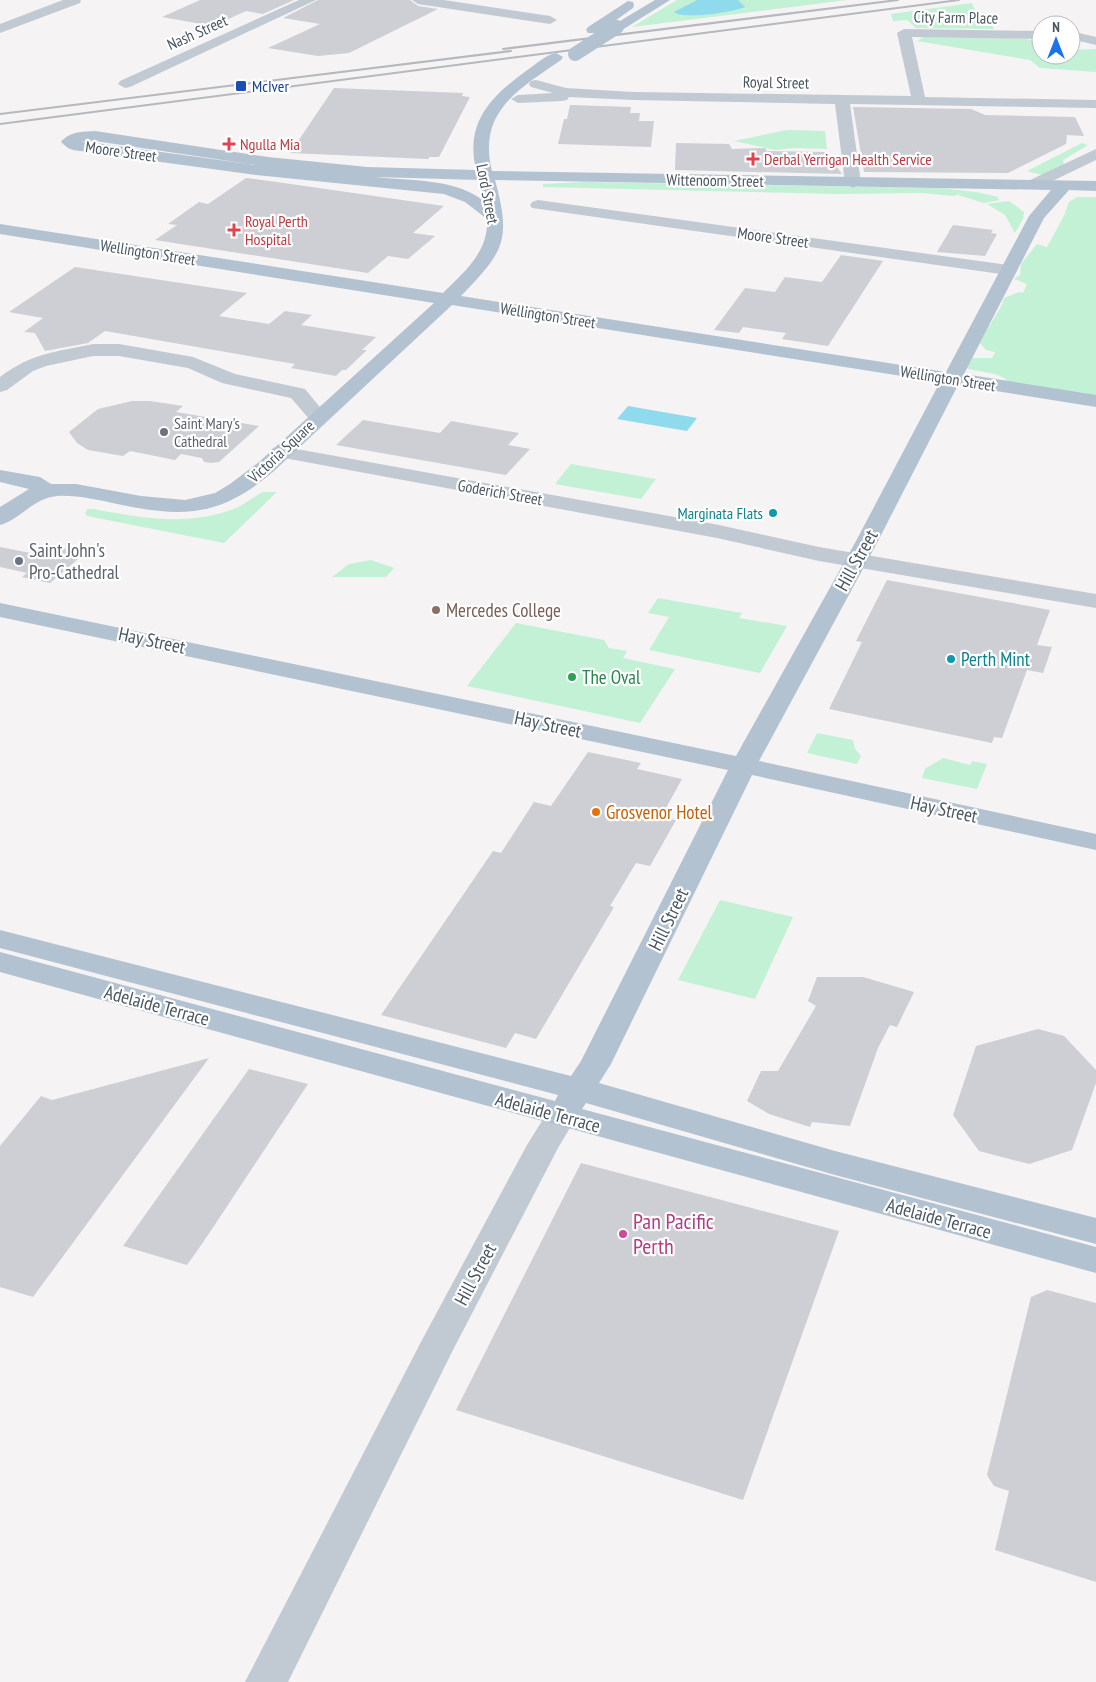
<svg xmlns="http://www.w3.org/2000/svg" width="1096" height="1682" font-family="'PT Sans Narrow',sans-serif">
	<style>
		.green { fill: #c3f1d5 }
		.water { fill: #90daee }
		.building { fill: #cdcfd5 }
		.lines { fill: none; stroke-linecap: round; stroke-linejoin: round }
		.minor { fill: #c1cad2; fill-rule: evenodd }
		.major { fill: #b3c2d1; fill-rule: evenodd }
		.rail { stroke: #b5b8bd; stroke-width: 2 }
		.major-bridge { stroke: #b3c2d1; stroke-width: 14 }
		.transit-dot { fill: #1a4fb4; stroke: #fff; stroke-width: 2 }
		.health-dot { fill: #e0444e; stroke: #fff; stroke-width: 2 }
		.worship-dot { fill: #6b7280; stroke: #fff; stroke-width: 2 }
		.culture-dot { fill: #0f9aa8; stroke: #fff; stroke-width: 2 }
		.education-dot { fill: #8d6e63; stroke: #fff; stroke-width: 2 }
		.leisure-dot { fill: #2e9e5b; stroke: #fff; stroke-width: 2 }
		.food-dot { fill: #e8710a; stroke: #fff; stroke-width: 2 }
		.hotel-dot { fill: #d1479c; stroke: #fff; stroke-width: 2 }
		.labels { text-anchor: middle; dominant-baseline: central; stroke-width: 4.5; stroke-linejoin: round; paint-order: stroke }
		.far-street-label { font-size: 16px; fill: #4a5661; stroke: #fff }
		.far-transit-label { font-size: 16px; fill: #164399; stroke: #fff; text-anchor: start }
		.far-health-label { font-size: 16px; fill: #be3a42; stroke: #fff; text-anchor: start }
		.far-worship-label { font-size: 16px; fill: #5b616d; stroke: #fff; text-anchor: start }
		.far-culture-label { font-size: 16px; fill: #0d838f; stroke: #fff; text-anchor: end }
		.worship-label { font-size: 19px; fill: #5b616d; stroke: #fff; text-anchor: start }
		.street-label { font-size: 19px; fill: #4a5661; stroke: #fff }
		.education-label { font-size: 19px; fill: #785e54; stroke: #fff; text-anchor: start }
		.culture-label { font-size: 19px; fill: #0d838f; stroke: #fff; text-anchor: start }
		.leisure-label { font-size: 19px; fill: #27864d; stroke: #fff; text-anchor: start }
		.food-label { font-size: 19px; fill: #c56008; stroke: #fff; text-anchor: start }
		.near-hotel-label { font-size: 22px; fill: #b23c85; stroke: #fff; text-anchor: start }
	</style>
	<rect width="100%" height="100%" fill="#f5f3f3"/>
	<g class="green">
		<polygon points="677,0 847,0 632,27"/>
		<polygon points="972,3 979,23 991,23 994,29 916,28 907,20 893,21 891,14"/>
		<polygon points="924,37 1027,39 1041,43 1041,55 1071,55 1071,50 1096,49 1096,72 1040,68 1030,60 917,41"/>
		<polygon points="787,130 825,131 827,149 794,148 775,150 734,141"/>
		<polygon points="1082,143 1088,145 1063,160 1064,165 1045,176 1027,171"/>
		<polygon points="584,182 940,188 976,192 999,197 997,198 1000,200 984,203 958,195 964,192 954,196 922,193 840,194 543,187 543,184"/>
		<path d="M1077 197H1096V399L1011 384C998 370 983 374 966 368L972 358H992L995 352 986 350 980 343C986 327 1000 314 1004 298L1019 292 1023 293 1027 284 1014 279 1020 275 1021 264 1037 244 1047 247 1064 216 1069 202Z"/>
		<polygon points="1009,201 1024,212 1023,219 1015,233 1005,215 987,204"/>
		<polygon points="571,464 656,479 641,499 555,484"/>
		<path d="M263 492H277L224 543 87 516 85 513 87 509H94C141 518 189 527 236 508 245 504 253 497 263 492Z"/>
		<polygon points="371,560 394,568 386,577 332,577 349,564"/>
		<polygon points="658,598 742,613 739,618 787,626 760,673 649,650 669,617 648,613"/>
		<polygon points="516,623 604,640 609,648 627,651 623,658 675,669 640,723 467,686"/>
		<polygon points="817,733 853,740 855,749 861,756 857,764 807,753"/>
		<polygon points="943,758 970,765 972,761 987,764 977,789 922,778 925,769"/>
		<polygon points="720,900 793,917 755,999 678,980"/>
	</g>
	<g class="water">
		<path d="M697 0H738L745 7C734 12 683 20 674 12Z"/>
		<polygon points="628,406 697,418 687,431 617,419"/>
	</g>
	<g class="building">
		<polygon points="200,0 294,0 263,14 246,11 213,26 162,17"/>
		<polygon points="318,0 410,0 418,6 438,9 349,53 318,56 268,48 320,24 283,18"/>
		<polygon points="334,88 463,93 462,96 470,97 439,157 430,157 428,159 290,153"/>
		<polygon points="570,105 631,107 630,113 640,113 639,121 654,121 651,147 558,144 564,119 567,119"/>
		<polygon points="853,107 971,109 985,115 1075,117 1084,136 1067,135 1066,144 1008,173 864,172"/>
		<polygon points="676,143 729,144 732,149 765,148 767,151 826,152 842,174 675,170"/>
		<polygon points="246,178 277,182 444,206 413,233 435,236 408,259 388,256 368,273 155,240 177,225 168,224 199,202 208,204"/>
		<polygon points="953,225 993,230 991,233 997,234 985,256 937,252"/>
		<polygon points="841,255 883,261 828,346 782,339 786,333 743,327 739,333 714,330 745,288 775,292 785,277 822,282"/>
		<polygon points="75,267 247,293 219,316 269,324 285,311 312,315 301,325 376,337 362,350 367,350 346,370 342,370 336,376 291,368 295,364 105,331 88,343 45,351 35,333 24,332 43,318 9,312"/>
		<polygon points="132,401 150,401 183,406 176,412 259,426 219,462 211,463 204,462 202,458 181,454 175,460 130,451 123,456 88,450 77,443 69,432 98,409"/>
		<polygon points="363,420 440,433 451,421 519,433 508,445 530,449 506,475 336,445"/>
		<polygon points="0,547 46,556 57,547 85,553 50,583 22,577 27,573 0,567"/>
		<polygon points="887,580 1050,610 1037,645 1052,647 1043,673 1027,670 1002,738 994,737 992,743 829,709 862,642 856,641"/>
		<polygon points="588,752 641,763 637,769 682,779 661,817 676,820 650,866 636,863 610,906 614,907 536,1039 515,1033 506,1048 381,1015 493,851 501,853 534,802 551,806"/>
		<polygon points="817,977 863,977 914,992 897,1027 890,1025 878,1048 850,1126 812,1122 810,1127 769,1114 747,1101 761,1071 778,1071 816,1006 808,1001"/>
		<polygon points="1038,1029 1064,1036 1096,1070 1096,1083 1072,1150 1029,1164 979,1151 953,1115 976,1046"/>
		<polygon points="209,1058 33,1297 0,1287 0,1146 41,1096 52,1100"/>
		<polygon points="249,1069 308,1084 204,1241 187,1265 123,1246"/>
		<polygon points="581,1163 839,1231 743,1500 456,1410"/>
		<polygon points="1047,1290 1096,1303 1096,1582 995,1550 1009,1491 994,1486 987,1475 1031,1297"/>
	</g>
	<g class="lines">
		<g class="minor">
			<polygon points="63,0 81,0 80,3 0,33 0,24"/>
			<polygon points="299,0 316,0 130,87 125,88 118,84 120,81"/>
			<polygon points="412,0 444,0 550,16 557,20 550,24 418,4"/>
			<polygon points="904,29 1041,31 1041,39 912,37 925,97 1096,100 1096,108 850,104 861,183 853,188 845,183 835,104 633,100 569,97 567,100 562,101 518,103 511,99 518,95 553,93 531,87 529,84 531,81 536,80 566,88 633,92 911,96 897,33"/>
			<polygon points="1071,31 1096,37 1096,45 1071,39"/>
			<polygon points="1096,149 1096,160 1040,187 1028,187 1026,184 1028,181"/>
			<polygon points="538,200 1008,265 1014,266 1017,270 1014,274 1008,275 532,208 530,205 532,202"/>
			<path d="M93 344H119L193 357 235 374 305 389 328 417 325 421 318 423 311 421 291 398 222 383 188 368 119 356H93L46 366 33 371 7 390 0 392V377C32 353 55 352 93 344Z"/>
			<polygon points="280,446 719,525 819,547 1096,594 1096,608 819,561 717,538 273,456 270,452 273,448"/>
			<polygon points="561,1105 572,1108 577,1116 558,1148 453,1350 288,1682 245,1682 422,1340 527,1145 550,1108"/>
		</g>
		<g class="major">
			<polygon points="655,0 670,0 622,30 617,31 610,27"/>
			<polygon points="628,1 633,2 634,5 633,8 598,33 588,33 586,30 588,27"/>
			<path d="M556 53 563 57 561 60C519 89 477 112 492 171L1096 181V191L1069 190 1044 218 964 374 1096 395V407L958 385 878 541 759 761 1096 834V850L752 775 611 1064 599 1083 835 1151 1096 1218V1244L835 1175 586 1103 582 1109 1096 1247V1273L0 972V952L555 1101 558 1095 0 948V930L571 1076 581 1061 728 770 0 617V603L736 756 856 541 940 382 452 305 274 471C220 517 184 518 117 504 98 500 77 495 57 496 33 498 21 519 0 525V507L29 489 0 482V470L40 477 51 484H76L141 496 185 500 215 493 230 484 259 462 434 303 0 234V224L443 293C464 272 489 252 487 219L465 202 444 194 256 175 73 150 68 148 61 142C70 131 82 132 95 131L268 157 367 167 476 170C465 123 490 97 526 71 535 65 545 55 556 53ZM81 141H95L263 166 256 165ZM375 177 479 180 484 201C454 178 411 181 375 177ZM495 180 1051 190 1029 216 946 372 461 296C503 252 512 242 495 180Z"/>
		</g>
		<g class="rail">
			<polyline points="503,49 898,0"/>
			<polyline points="0,114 511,51"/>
			<polyline points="0,124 959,0"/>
		</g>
		<polyline class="major-bridge" points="575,54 617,27"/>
	</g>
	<rect class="transit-dot" x="235" y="80" width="12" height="12" rx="2.5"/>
	<g class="health-dot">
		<path d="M226.5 136.5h5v5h5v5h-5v5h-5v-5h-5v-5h5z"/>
		<path d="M750.5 151.5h5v5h5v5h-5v5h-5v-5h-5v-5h5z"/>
		<path d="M231.5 222.5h5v5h5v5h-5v5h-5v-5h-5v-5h5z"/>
	</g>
	<g class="worship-dot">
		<circle cx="164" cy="432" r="5"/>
		<circle cx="19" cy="561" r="5"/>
	</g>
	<g class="culture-dot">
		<circle cx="773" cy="513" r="5"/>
		<circle cx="951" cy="659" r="5"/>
	</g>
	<circle class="education-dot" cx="436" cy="610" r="5"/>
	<circle class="leisure-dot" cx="572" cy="677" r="5"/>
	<circle class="food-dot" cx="596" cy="812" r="5"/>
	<circle class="hotel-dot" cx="623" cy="1234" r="5"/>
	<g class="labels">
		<g class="far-street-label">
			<text transform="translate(956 17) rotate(1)">City Farm Place</text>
			<text transform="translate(197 32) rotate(-24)">Nash Street</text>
			<text transform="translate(776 82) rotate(1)">Royal Street</text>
			<text transform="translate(121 151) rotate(8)">Moore Street</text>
			<text transform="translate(715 180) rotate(1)">Wittenoom Street</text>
			<text transform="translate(488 194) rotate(79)">Lord Street</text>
			<text transform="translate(773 237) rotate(8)">Moore Street</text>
			<text transform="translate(148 252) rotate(9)">Wellington Street</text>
			<text transform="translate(548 315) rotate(9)">Wellington Street</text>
			<text transform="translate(948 378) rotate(9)">Wellington Street</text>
			<text transform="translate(281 451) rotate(-43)">Victoria Square</text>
			<text transform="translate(500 492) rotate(10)">Goderich Street</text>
		</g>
		<g class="far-transit-label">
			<text x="252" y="86">McIver</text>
		</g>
		<g class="far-health-label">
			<text x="240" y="144">Ngulla Mia</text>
			<text x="764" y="159">Derbal Yerrigan Health Service</text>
			<text x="245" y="221">Royal Perth<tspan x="245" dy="18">Hospital</tspan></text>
		</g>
		<g class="far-worship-label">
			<text x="174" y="423">Saint Mary's<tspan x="174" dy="18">Cathedral</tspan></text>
		</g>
		<g class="far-culture-label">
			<text x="763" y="513">Marginata Flats</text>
		</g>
		<g class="worship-label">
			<text x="29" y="550">Saint John's<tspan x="29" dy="22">Pro-Cathedral</tspan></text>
		</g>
		<g class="street-label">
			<text transform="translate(856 560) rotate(-61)">Hill Street</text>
			<text transform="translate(152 640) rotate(12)">Hay Street</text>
			<text transform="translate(548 724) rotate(12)">Hay Street</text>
			<text transform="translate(944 809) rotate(12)">Hay Street</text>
			<text transform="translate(668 919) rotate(-64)">Hill Street</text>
			<text transform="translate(157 1005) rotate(15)">Adelaide Terrace</text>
			<text transform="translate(548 1112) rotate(15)">Adelaide Terrace</text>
			<text transform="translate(939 1218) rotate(15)">Adelaide Terrace</text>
			<text transform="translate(475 1274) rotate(-62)">Hill Street</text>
		</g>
		<g class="education-label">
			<text x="446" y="610">Mercedes College</text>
		</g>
		<g class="culture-label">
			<text x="961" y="659">Perth Mint</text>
		</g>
		<g class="leisure-label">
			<text x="582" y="677">The Oval</text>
		</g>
		<g class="food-label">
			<text x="606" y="812">Grosvenor Hotel</text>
		</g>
		<g class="near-hotel-label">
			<text x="633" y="1221">Pan Pacific<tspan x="633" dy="25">Perth</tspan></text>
		</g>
	</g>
	<g transform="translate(1056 40)"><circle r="24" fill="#ffffff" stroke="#b7bbc0"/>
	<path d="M0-4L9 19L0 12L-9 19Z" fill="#1a73e8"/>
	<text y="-8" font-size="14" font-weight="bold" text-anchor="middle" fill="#4a5661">N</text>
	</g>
</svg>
